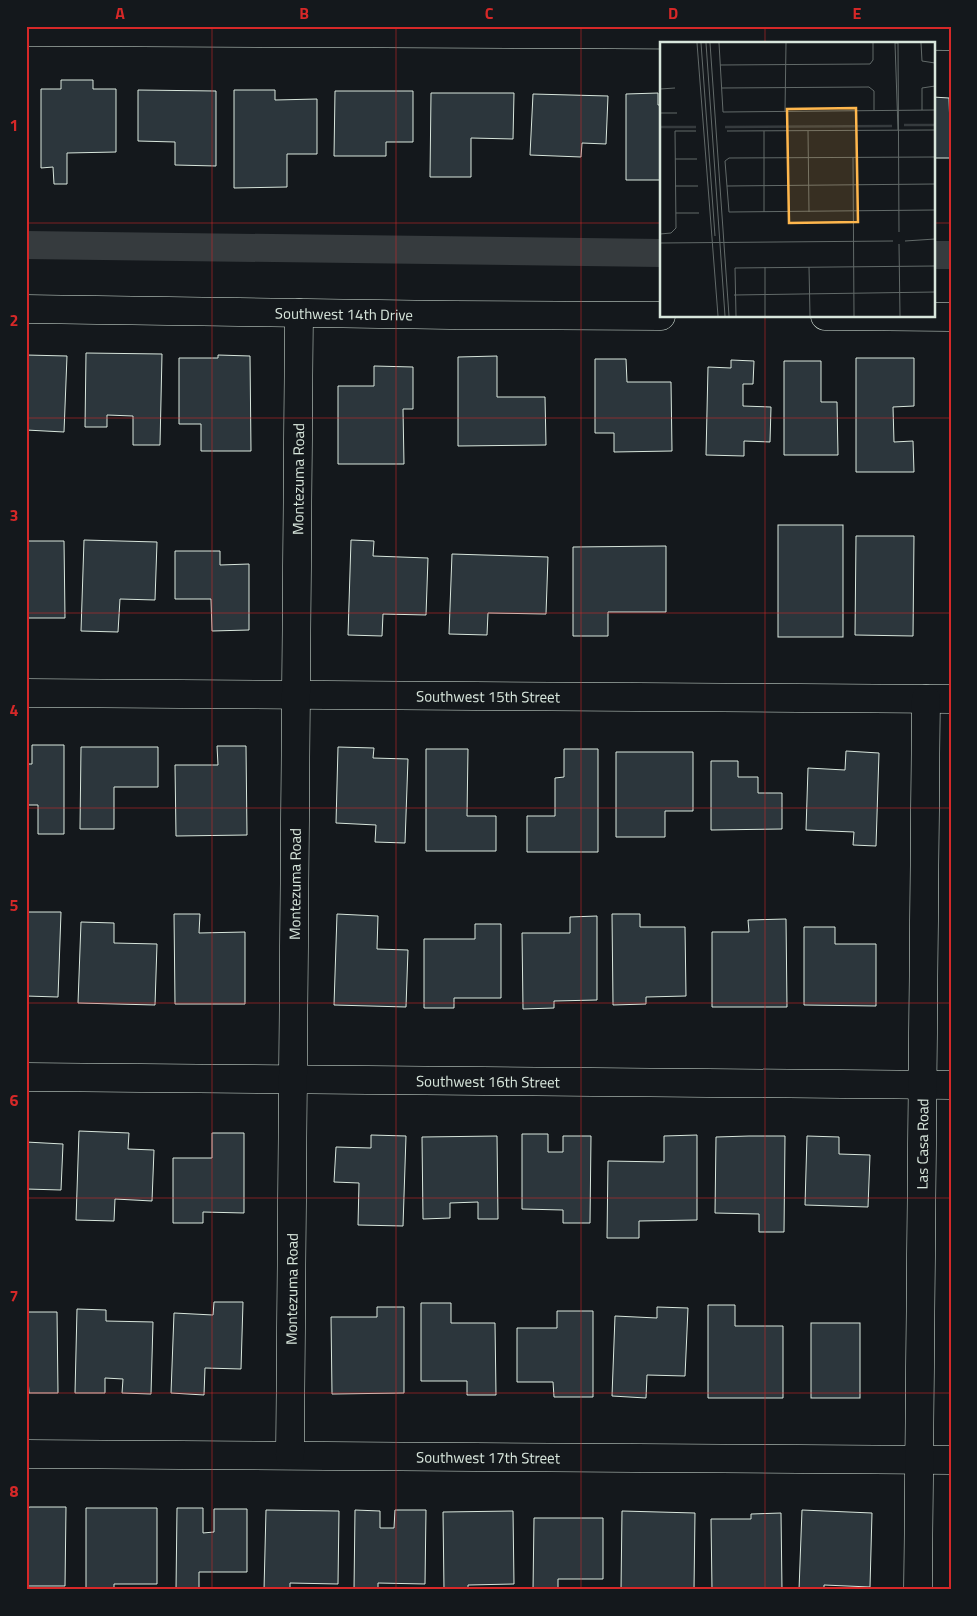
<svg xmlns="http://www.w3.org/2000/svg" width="977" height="1616" font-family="'Titillium Web',sans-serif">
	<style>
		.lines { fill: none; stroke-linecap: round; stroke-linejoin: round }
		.canal { stroke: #363b3e; stroke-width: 28 }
		.building { fill: #2c363c; stroke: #d8e6dc }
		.minor-casing { stroke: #d8e6dc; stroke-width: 29 }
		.minor { stroke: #14181c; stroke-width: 28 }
		.grid { fill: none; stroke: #d62828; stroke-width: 1; stroke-opacity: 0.55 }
		.labels { text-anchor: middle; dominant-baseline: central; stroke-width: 4; stroke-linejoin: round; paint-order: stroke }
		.street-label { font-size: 15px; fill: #d8e6dc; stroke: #14181c }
		.inset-river { fill: none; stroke: #363b3e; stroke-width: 2.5 }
		.inset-road { fill: none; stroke: #626a69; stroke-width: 1 }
		.view { fill: #ffb74d; fill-opacity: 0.15; stroke: #ffb74d; stroke-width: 2.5 }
		.inset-edge { fill: none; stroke: #d8e6dc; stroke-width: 2.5 }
		.neatline { fill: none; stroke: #d62828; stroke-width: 2 }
		.grid-label { font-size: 16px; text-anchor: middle; font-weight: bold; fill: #d62828 }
	</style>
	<rect width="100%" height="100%" fill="#14181c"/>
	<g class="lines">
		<g class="canal">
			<polyline points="26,245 661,253"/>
			<polyline points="933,255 951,255"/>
		</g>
	</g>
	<g class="building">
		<polygon points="61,80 93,80 93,89 116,89 116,152 67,153 67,184 54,184 53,167 41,168 41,89 61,89"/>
		<polygon points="138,90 216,91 216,166 175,165 175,142 138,141"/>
		<polygon points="234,90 275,90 275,100 317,99 317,154 287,154 287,187 234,188"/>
		<polygon points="335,91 413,91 413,142 386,142 386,156 334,156"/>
		<polygon points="431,93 514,93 513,139 471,138 471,177 430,177"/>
		<polygon points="658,93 658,105 661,105 661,180 626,180 626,94"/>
		<polygon points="533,94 608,96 606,144 582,143 581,157 530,155"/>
		<polygon points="933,97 949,98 951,158 933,158"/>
		<polygon points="86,353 162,354 160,445 133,445 133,416 107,415 107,427 85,427"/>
		<polygon points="26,355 67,356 64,432 26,430"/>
		<polygon points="218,355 250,356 251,451 201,451 201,424 179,424 179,358 218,358"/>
		<polygon points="497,356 497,397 545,397 546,445 458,446 458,357"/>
		<polygon points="856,358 914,358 914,406 893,407 894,442 913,441 914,472 856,472"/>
		<polygon points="595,359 626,359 627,382 671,382 672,451 614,452 614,433 595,433"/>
		<polygon points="731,360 754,361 753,384 743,384 743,406 771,407 770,442 744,441 744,456 706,455 708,367 731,368"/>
		<polygon points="784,361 821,361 821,402 837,402 838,455 784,455"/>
		<polygon points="374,366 413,367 413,409 403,409 404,464 338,464 338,386 374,386"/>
		<rect x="778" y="525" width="65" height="112"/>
		<polygon points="856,536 914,536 913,636 855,635"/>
		<polygon points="84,540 157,542 155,600 120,599 118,632 81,631"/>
		<polygon points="351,540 374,541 373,556 428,558 426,615 383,614 382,636 348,635"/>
		<polygon points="26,541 64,541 65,618 26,618"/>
		<polygon points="666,546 666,612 608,612 608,636 573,636 573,547"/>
		<polygon points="175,551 220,551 220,565 249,564 249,630 212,631 211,599 175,599"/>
		<polygon points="452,554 548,557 546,614 488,613 487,635 449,634"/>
		<polygon points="32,745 64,745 64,834 38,834 38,805 26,805 26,764 32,764"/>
		<polygon points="217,746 246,746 247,835 176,836 175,765 218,765"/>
		<polygon points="81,747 158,747 158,787 114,787 114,829 80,829"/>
		<polygon points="338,747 374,748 373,758 408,759 405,843 375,842 376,825 336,823"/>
		<polygon points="426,749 468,749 467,816 496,816 496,851 426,851"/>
		<polygon points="564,749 598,749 598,852 527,852 527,816 555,816 555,778 564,777"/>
		<polygon points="846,751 879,753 876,846 853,845 854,832 806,830 808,768 845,770"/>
		<polygon points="616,752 693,752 693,811 665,811 665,837 616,837"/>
		<polygon points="711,761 738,761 738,777 758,777 758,793 782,793 782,829 711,830"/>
		<polygon points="26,912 61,912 58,997 26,996"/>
		<polygon points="174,914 200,914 199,933 245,932 245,1004 175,1004"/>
		<polygon points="337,914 378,916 377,949 408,950 406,1007 334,1005"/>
		<polygon points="612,914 640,914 640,927 685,927 686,996 646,997 646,1004 613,1005"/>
		<polygon points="597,916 597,1000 554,1001 554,1008 523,1009 522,933 570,933 570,917"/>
		<polygon points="786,919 787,1007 712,1007 712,932 749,932 748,920"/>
		<polygon points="81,922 114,923 114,943 157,944 155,1005 78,1003"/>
		<polygon points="475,924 501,924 501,998 454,998 454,1008 424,1008 424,939 475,939"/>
		<polygon points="804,927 835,927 835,944 876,944 876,1006 804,1005"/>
		<polygon points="79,1131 129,1133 128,1149 154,1150 152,1201 115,1199 114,1221 76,1220"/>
		<polygon points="212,1133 244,1133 244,1213 203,1212 203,1223 173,1223 173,1158 212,1158"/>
		<polygon points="522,1134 548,1134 548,1152 563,1152 563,1136 591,1136 590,1223 563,1223 563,1210 522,1209"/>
		<polygon points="371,1135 406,1136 403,1226 358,1225 359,1183 334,1182 336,1147 371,1148"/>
		<polygon points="697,1135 697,1220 639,1221 639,1238 607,1238 608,1161 664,1162 664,1136"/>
		<polygon points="497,1136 498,1219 478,1219 478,1202 450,1203 450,1218 423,1219 422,1137"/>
		<polygon points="749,1136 785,1136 784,1232 759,1232 759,1214 715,1213 716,1137"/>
		<polygon points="807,1136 839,1137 839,1154 870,1155 868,1207 805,1205"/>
		<polygon points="26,1142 63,1144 61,1190 26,1189"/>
		<polygon points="214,1302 243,1302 241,1369 205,1368 204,1395 171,1393 174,1313 213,1315"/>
		<polygon points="421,1303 451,1303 451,1323 495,1323 496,1395 467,1395 467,1381 421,1381"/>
		<polygon points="708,1305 735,1305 735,1326 783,1326 783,1398 708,1398"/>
		<polygon points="377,1307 404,1307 404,1393 332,1394 331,1317 377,1317"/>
		<polygon points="657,1307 688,1308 685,1376 647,1375 646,1398 612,1396 615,1316 657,1318"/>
		<polygon points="77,1309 106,1310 106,1321 153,1322 151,1394 122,1393 123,1379 105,1378 105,1393 75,1393"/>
		<polygon points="557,1311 593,1311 593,1397 554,1397 553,1382 517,1382 517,1328 557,1328"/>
		<polygon points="26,1312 57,1312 58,1393 29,1393 28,1379 26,1379"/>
		<rect x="811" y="1323" width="49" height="75"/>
		<polygon points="30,1507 66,1507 65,1586 26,1586 26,1508"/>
		<polygon points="86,1508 157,1508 157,1584 114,1584 114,1590 86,1590"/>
		<polygon points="177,1508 203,1508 203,1533 214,1532 214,1509 247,1509 247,1572 199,1572 199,1590 176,1590"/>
		<polygon points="266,1510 339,1511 338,1584 290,1583 290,1590 264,1590"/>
		<polygon points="355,1510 380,1511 380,1528 394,1528 395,1510 426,1510 425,1584 378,1583 378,1590 354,1590"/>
		<polygon points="802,1510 872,1513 870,1587 824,1585 824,1590 799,1590"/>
		<polygon points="513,1511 514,1584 468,1585 468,1590 444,1590 443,1512"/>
		<polygon points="622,1511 695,1513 694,1590 621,1590"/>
		<polygon points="781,1513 782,1590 712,1590 711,1519 751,1519 751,1514"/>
		<polygon points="534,1518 603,1518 603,1579 558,1579 558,1590 533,1590"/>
	</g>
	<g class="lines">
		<defs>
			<g id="minor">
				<polyline points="26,32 951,36"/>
				<path id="s1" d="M26 309 450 315 661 316"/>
				<polyline points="825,316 951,317"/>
				<path id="s2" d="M26 693 951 699"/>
				<path id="s3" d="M26 1077 951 1085"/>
				<path id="s4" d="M26 1454 951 1460"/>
				<path id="s5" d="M290 1455 299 313"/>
				<path id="s6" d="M918 1590 926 699"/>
			</g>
		</defs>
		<use href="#minor" class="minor-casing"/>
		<use href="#minor" class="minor"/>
	</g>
	<path class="grid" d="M212 26V1590M396 26V1590M581 26V1590M765 26V44M26 223H661M933 223H951M765 316V1590M26 418H951M26 613H951M26 808H951M26 1003H951M26 1198H951M26 1393H951"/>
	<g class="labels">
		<g class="street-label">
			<text stroke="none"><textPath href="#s1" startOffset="318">Southwest 14th Drive</textPath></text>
			<text stroke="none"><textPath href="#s5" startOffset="976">Montezuma Road</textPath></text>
			<text stroke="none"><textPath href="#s2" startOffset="462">Southwest 15th Street</textPath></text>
			<text stroke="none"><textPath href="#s5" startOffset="571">Montezuma Road</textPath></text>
			<text stroke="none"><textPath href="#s3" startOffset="462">Southwest 16th Street</textPath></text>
			<text stroke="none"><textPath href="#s6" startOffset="446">Las Casa Road</textPath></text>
			<text stroke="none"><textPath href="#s5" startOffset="166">Montezuma Road</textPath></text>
			<text stroke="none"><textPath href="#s4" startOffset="462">Southwest 17th Street</textPath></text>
		</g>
	</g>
	<g transform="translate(660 42)">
		<rect width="275" height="275" fill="#14181c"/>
		<path class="inset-river" d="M244 83H275M0 85H36M65 85 232 84"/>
		<path class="inset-road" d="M37 1 58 274M41 1 55 194M46 1 65 274M50 1 69 274M59 1 63 70 275 68M235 1H238L239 190M235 1 238 88M261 1 262 19 275 21M60 23 210 22 213 18V1M62 46 209 45 214 49V68M0 47 15 46M262 68V46L275 44M125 69 126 1M0 71H17M67 89 275 88M104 89V170M148 89 149 170M193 115 194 274M275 115 69 116 65 119 69 170 275 168M15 117H37M15 144H38M67 144 275 142M16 171H39M0 192 11 191 16 186 15 89H36M245 199 275 197M0 201 233 199M239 202 240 274M105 225V274M149 225 150 274M74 253 275 250M76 274 75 226 275 224"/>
		<path class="view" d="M196 66 198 180 129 181 127 67Z"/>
		<rect width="275" height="275" class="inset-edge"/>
	</g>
	<rect width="977" height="1616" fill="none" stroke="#14181c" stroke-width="55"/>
	<rect x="28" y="28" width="922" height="1560" class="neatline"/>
	<g class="grid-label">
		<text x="120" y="19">A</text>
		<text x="304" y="19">B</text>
		<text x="489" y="19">C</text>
		<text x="673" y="19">D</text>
		<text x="857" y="19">E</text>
		<text x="14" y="131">1</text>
		<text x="14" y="326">2</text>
		<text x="14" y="521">3</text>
		<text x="14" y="716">4</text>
		<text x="14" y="911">5</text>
		<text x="14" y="1106">6</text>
		<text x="14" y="1302">7</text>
		<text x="14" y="1497">8</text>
	</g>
</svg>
